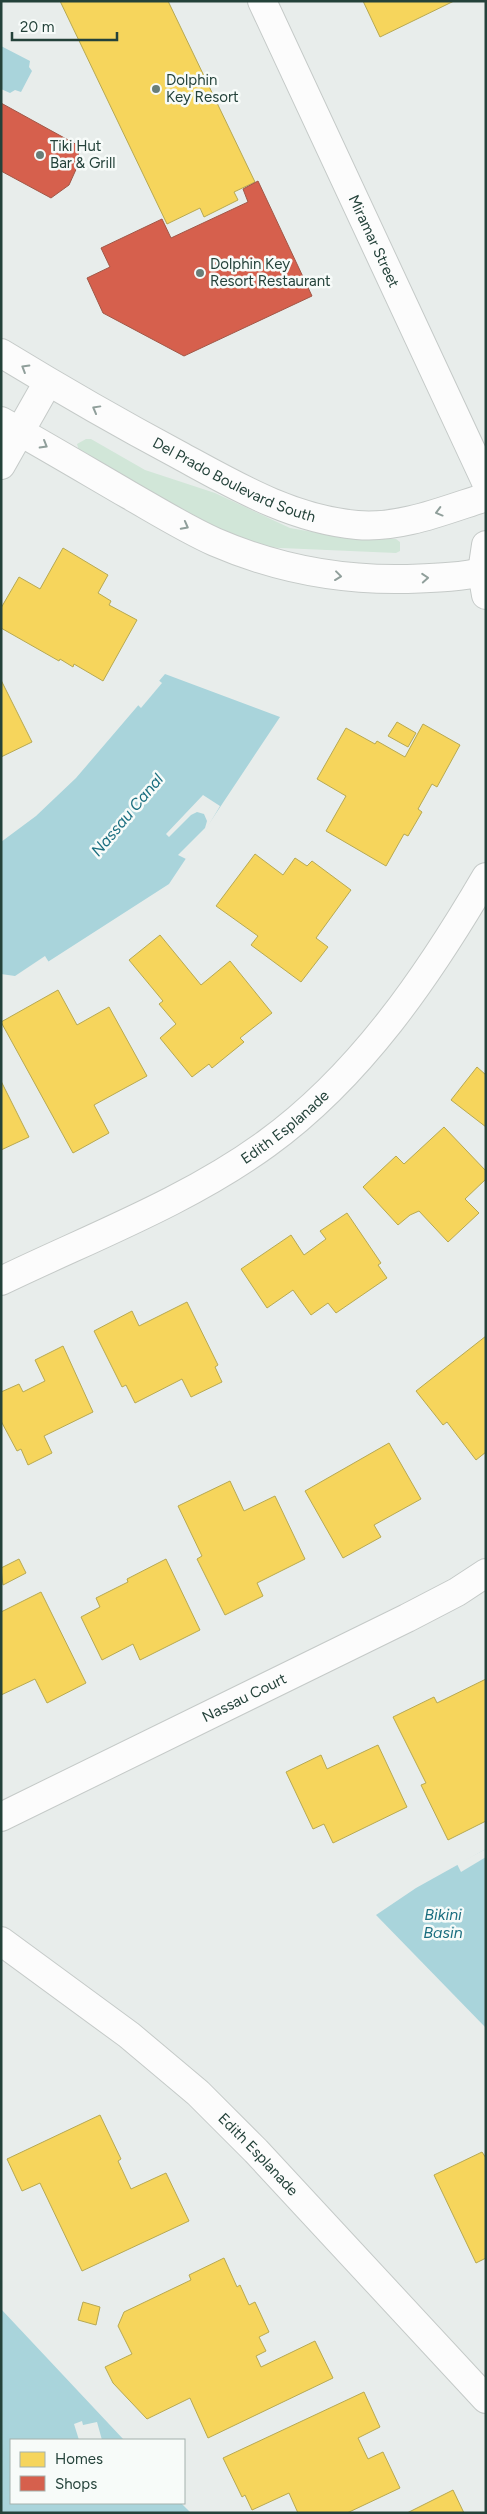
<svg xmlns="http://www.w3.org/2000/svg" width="487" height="2514" font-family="Figtree,sans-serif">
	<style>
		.green { fill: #d1e6d8 }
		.water { fill: #a9d4db }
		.pier { fill: #e8edeb }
		.homes { fill: #f6d55c; stroke: #b7a952 }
		.shops { fill: #d6604d; stroke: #a15747 }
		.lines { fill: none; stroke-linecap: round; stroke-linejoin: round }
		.minor-casing { stroke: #c5cac8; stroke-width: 30 }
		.tertiary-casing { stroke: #c5cac8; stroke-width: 30 }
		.minor { stroke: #fcfcfc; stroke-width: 28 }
		.tertiary { stroke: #fcfcfc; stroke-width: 28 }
		.oneway { stroke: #909f9b }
		.poi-dot { fill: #697e78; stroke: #f7fbf9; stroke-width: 2 }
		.labels { text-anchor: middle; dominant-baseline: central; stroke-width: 5; stroke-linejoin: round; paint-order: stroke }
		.poi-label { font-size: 15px; fill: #24423a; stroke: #f7fbf9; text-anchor: start }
		.street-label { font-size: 15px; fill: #24423a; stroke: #f7fbf9 }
		.water-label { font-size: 16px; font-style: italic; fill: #1c6f80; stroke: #f7fbf9 }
	</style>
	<rect width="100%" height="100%" fill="#e8edeb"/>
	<polygon class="green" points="86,439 91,439 145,470 215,493 290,528 341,537 396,539 400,542 400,551 396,553 258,547 203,524 80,454 77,444"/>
	<g class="water">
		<polygon points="1,46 30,61 29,67 32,71 21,92 15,90 10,93 1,89"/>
		<polygon points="165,674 280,717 169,884 1,992 1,842 36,816 76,778"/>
		<polygon points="486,1849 486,2028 376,1915 416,1888"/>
		<polygon points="1,2309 124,2440 11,2440 11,2503 181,2503 191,2513 1,2513"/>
	</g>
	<g class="pier">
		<polygon points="157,679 162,683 141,708 136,703"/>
		<polygon points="203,795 220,806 204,833 206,835 186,859 178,855 205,828 207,821 204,814 197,812 191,815 169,837 166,834"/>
		<polygon points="45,956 50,964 2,992 1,974 15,976"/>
		<polygon points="486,1849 486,1857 461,1872 457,1864"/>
		<polygon points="82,2421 83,2425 97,2422 102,2440 79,2440 74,2424"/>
	</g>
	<g class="homes">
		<polygon points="60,1 168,1 255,182 234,192 238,200 204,217 200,208 167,224"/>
		<polygon points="363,1 454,1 380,37"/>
		<polygon points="63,548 108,575 98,593 111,601 109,605 137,620 103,681 74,664 73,667 60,659 59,661 1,628 1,608 19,577 40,589"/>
		<polygon points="1,680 32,742 1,757"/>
		<polygon points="397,722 416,733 408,747 388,736"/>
		<polygon points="423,724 460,745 437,787 432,784 418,809 422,812 408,836 404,834 386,866 326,831 346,796 317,779 346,728 375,744 377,741 405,757"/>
		<polygon points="255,854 283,875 295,858 307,866 312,861 351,890 316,938 328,947 301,982 251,945 258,936 216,906"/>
		<polygon points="160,935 201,985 230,961 272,1013 240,1038 244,1042 212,1068 209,1064 192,1077 160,1038 176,1024 159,1004 163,1001 129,960"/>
		<polygon points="58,990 77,1025 109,1007 147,1076 94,1105 109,1133 73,1153 1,1022"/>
		<polygon points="477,1067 486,1075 486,1127 451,1100"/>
		<polygon points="1,1081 29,1137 1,1150"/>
		<polygon points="444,1127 486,1171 486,1179 465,1199 479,1213 448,1242 419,1211 410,1215 398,1225 363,1187 396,1156 404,1164"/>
		<polygon points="347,1213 381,1263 378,1265 387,1278 336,1313 328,1303 311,1315 293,1290 267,1308 241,1269 291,1235 304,1255 326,1239 320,1231"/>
		<polygon points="187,1302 218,1365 215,1367 222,1382 191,1397 182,1379 135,1403 126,1385 122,1387 94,1331 132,1311 139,1326"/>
		<polygon points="486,1336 486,1452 476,1460 447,1422 443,1425 416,1391"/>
		<polygon points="63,1346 93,1412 44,1436 52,1453 28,1465 21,1449 17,1451 1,1421 1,1392 19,1384 23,1392 45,1381 35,1360"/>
		<polygon points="389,1443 421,1499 374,1525 381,1537 343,1558 305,1491"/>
		<polygon points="230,1481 244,1511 275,1496 305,1559 257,1583 263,1596 225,1615 197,1559 202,1556 178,1506"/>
		<polygon points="19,1559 26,1573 3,1585 1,1568"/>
		<polygon points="166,1559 200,1630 140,1660 133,1644 102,1660 81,1617 100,1607 96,1598 128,1582 127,1579"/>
		<polygon points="41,1592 86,1683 47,1703 35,1679 1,1695 1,1612"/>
		<polygon points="486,1679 486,1821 448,1840 421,1785 426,1783 393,1717 434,1697 437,1703"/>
		<polygon points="378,1745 407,1807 333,1843 324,1824 313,1829 286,1772 321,1755 327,1769"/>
		<polygon points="100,2115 121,2159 118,2161 131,2189 166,2173 189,2221 82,2271 40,2183 22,2191 7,2159"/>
		<polygon points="482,2152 486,2158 486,2258 476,2263 434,2175"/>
		<polygon points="224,2258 237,2287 240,2285 249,2305 255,2302 269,2332 259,2337 266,2351 256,2356 261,2367 315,2341 333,2378 208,2438 190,2398 147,2419 113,2383 105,2367 132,2354 118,2326 124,2312 191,2280 189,2275"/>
		<polygon points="83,2302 100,2307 96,2325 78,2320"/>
		<polygon points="364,2392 380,2427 358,2438 368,2459 383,2452 400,2488 347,2513 298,2513 289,2493 252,2510 245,2495 242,2497 223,2458"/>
		<polygon points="453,2490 464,2513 407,2513"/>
	</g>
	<g class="shops">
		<polygon points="1,103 79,146 78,165 69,185 51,198 1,171"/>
		<polygon points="258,181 312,296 184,356 103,313 87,278 110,267 101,248 162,219 171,238 248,202 243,189"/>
	</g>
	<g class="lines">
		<defs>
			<g id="minor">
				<path id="s1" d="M262 1 486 482"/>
				<polyline points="1,465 48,382"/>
				<polyline points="486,545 482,572 486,595"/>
				<path id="s2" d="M1 1281C90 1238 186 1202 266 1144 360 1076 428 976 486 877"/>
				<path id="s3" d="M1 1817 407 1618 457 1592 486 1573"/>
				<path id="s4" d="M1 1941 129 2035 198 2093 256 2151 486 2399"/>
			</g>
			<g id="tertiary">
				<path id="s5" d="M1 353C60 389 119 423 179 455 236 486 291 519 357 525 400 529 445 510 486 497"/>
				<path d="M1 421C44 445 86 470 129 495 157 511 186 529 215 542 275 568 339 580 403 579 430 578 459 578 486 571"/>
			</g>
		</defs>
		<use href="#minor" class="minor-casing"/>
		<use href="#tertiary" class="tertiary-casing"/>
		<use href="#minor" class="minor"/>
		<use href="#tertiary" class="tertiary"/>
	</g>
	<defs><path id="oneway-chevron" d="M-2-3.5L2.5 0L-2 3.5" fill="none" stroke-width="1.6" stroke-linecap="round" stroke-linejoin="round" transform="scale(1.25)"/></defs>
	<g class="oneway">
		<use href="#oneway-chevron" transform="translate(25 368) rotate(-149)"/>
		<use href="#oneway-chevron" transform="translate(96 409) rotate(-151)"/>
		<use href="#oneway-chevron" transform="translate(44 445) rotate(30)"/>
		<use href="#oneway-chevron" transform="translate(439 512) rotate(165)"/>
		<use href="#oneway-chevron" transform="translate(185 526) rotate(28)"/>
		<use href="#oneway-chevron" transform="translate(338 576) rotate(7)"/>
		<use href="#oneway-chevron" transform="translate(425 578) rotate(-4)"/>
	</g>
	<g class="poi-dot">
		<circle cx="156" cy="89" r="5"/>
		<circle cx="40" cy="155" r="5"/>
		<circle cx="200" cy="273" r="5"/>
	</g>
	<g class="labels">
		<g class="poi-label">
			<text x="166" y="80">Dolphin<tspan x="166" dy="17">Key Resort</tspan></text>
			<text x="50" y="146">Tiki Hut<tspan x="50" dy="17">Bar &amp; Grill</tspan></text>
			<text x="210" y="264">Dolphin Key<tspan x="210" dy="17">Resort Restaurant</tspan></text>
		</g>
		<g class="street-label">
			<text stroke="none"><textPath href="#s1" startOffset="265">Miramar Street</textPath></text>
			<text stroke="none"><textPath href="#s5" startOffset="266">Del Prado Boulevard South</textPath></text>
			<text stroke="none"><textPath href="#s2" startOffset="324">Edith Esplanade</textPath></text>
			<text stroke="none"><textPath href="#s3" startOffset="271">Nassau Court</textPath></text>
			<text stroke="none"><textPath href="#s4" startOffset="335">Edith Esplanade</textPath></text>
		</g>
		<g class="water-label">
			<text transform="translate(127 815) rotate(-50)">Nassau Canal</text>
			<text x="443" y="1914">Bikini<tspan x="443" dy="18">Basin</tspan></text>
		</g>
	</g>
	<rect width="487" height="2514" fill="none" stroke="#24423a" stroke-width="5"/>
	<rect x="10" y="2439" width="175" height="65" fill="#f7fbf9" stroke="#a3b1ad"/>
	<rect x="20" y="2452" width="25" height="15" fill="#f6d55c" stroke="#a3b1ad"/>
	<text x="55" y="2464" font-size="15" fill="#24423a">Homes</text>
	<rect x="20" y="2476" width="25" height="15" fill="#d6604d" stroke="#a3b1ad"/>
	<text x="55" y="2489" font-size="15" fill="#24423a">Shops</text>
	<path d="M12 32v8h105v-8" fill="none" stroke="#24423a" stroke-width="2.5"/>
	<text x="20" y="32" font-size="15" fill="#24423a" stroke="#f7fbf9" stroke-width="4" paint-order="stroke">20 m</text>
</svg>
